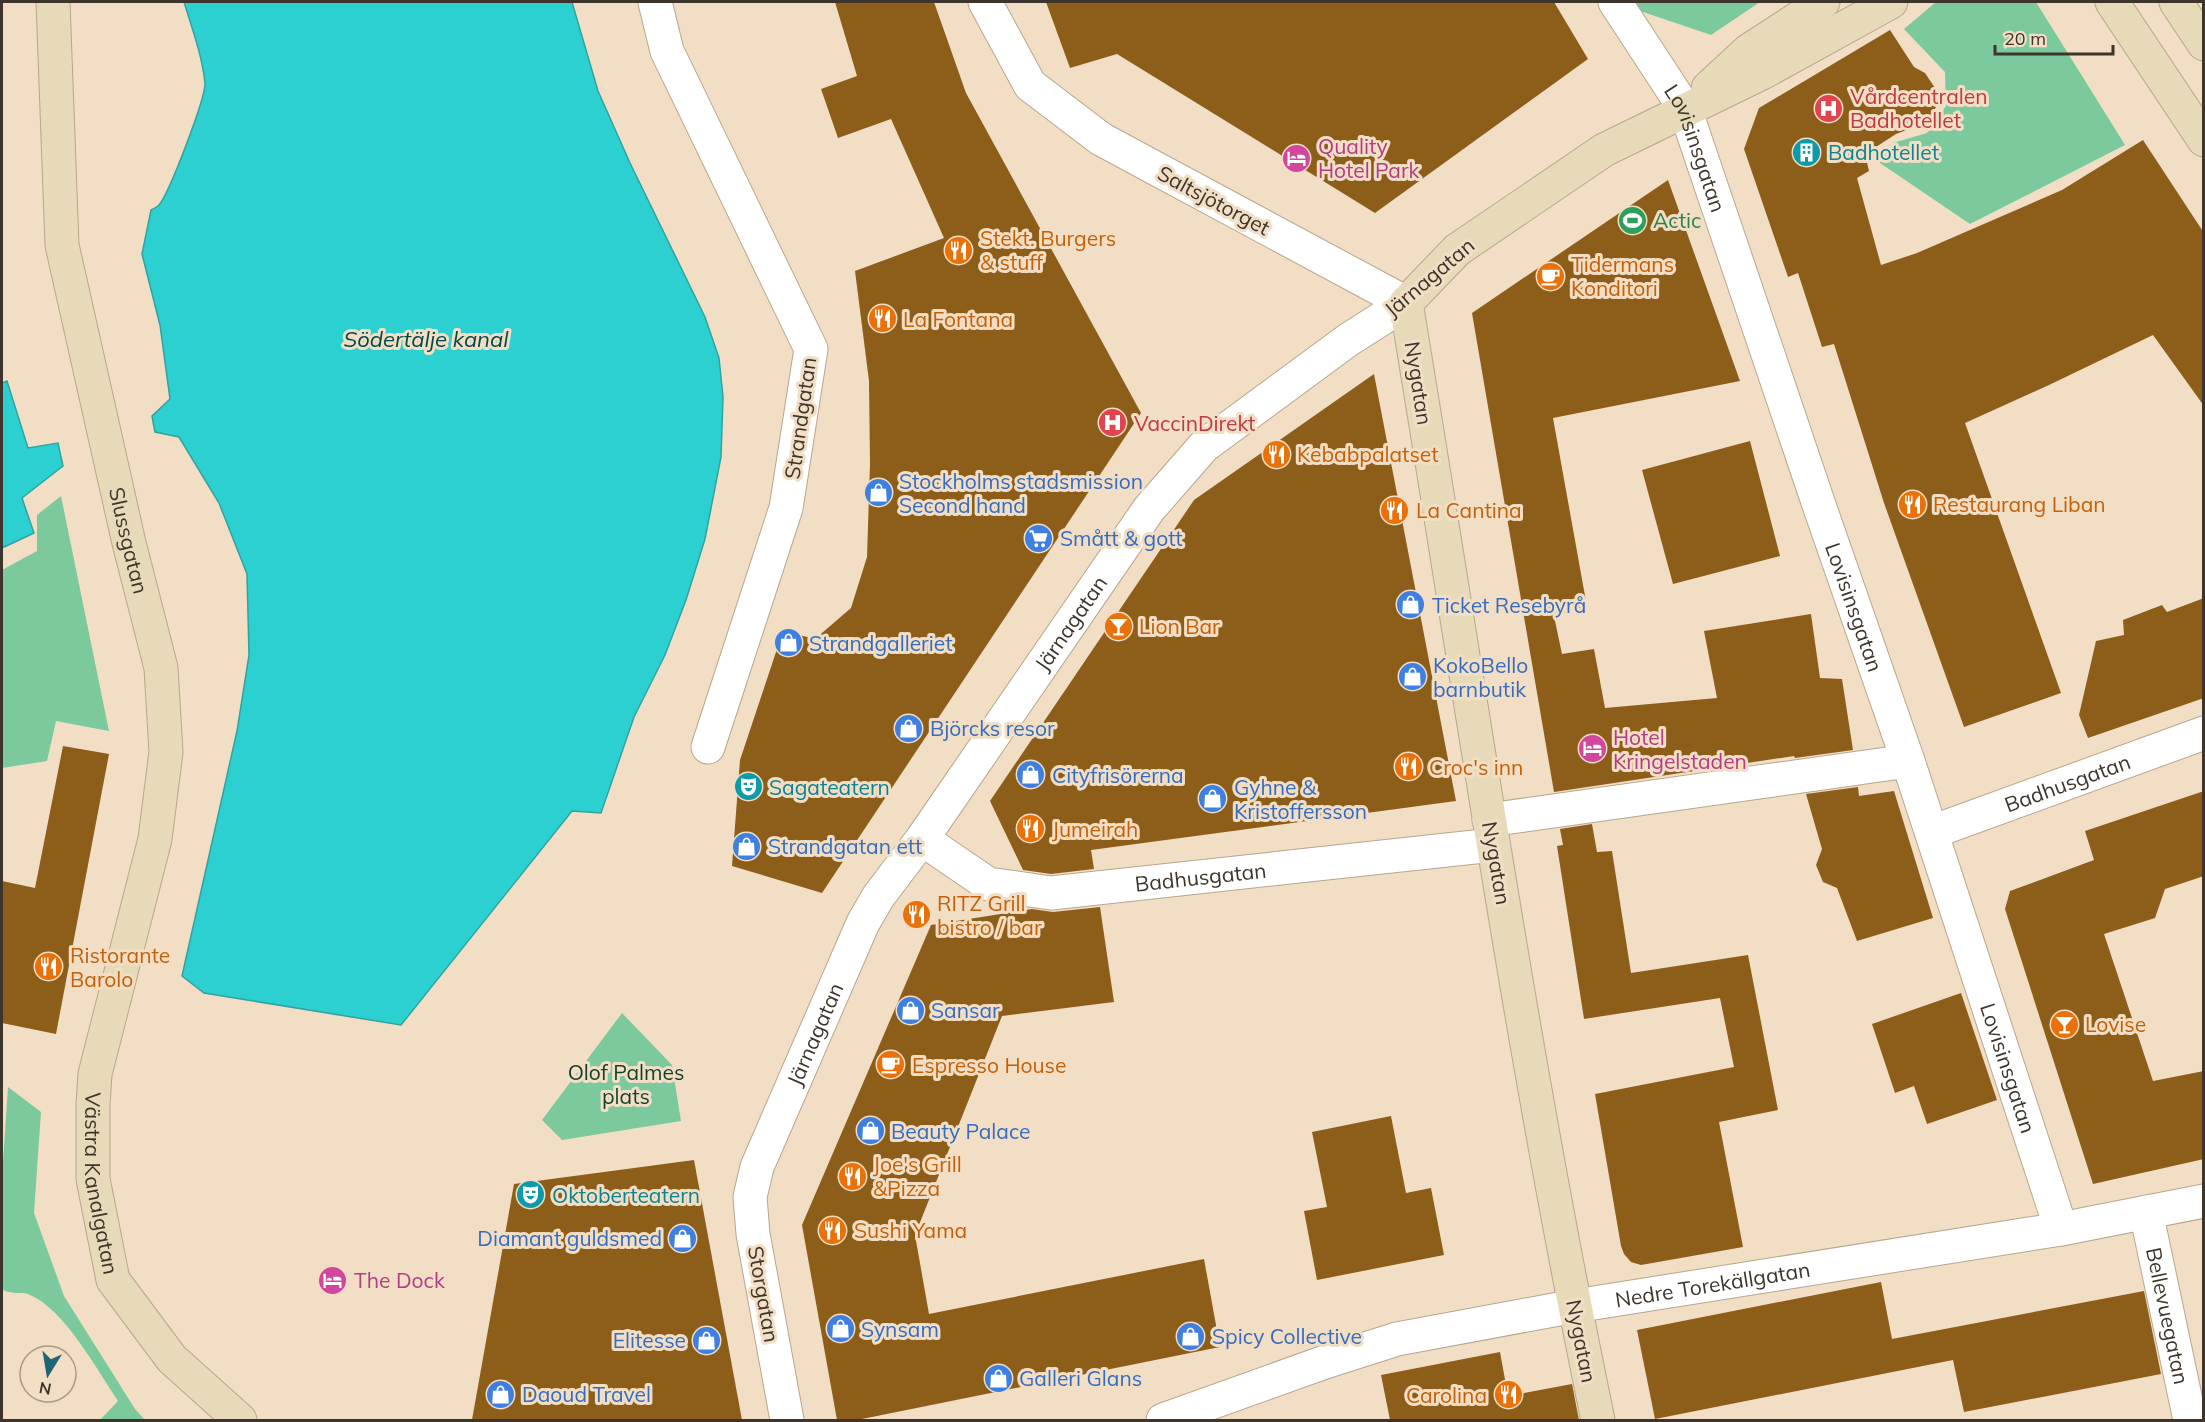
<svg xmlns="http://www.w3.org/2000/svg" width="2205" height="1422" font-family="Mulish,sans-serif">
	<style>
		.green { fill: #7cc99d }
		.water { fill: #2dd0d1; stroke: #32a29f; stroke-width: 1.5 }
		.building { fill: #8c5e1a }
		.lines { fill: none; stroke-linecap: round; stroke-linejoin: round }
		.street-casing { stroke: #b8a68d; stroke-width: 35 }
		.secondary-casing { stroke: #b8a68d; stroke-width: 35 }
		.street { stroke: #fff; stroke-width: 33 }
		.secondary { stroke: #e6dab9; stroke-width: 33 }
		.labels { text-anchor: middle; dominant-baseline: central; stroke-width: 6; stroke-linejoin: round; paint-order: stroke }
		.health-label { font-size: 21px; fill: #be3a42; stroke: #f2dec5; text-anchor: start }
		.hotel-label { font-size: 21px; fill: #b23c85; stroke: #f2dec5; text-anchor: start }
		.street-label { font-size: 21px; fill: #3d352b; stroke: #f2dec5 }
		.culture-label { font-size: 21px; fill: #0d838f; stroke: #f2dec5; text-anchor: start }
		.leisure-label { font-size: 21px; fill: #27864d; stroke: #f2dec5; text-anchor: start }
		.food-label { font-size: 21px; fill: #c56008; stroke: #f2dec5; text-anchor: start }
		.shop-label { font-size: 21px; fill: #366cbe; stroke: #f2dec5; text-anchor: start }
		.park-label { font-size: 21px; fill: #143f29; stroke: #f2dec5 }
		.water-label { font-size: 22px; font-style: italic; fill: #02494a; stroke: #f2dec5 }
	</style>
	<rect width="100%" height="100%" fill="#f2dec5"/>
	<g class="green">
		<polygon points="1635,2 1760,2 1711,35 1640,11"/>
		<polygon points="1936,2 2036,2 2125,145 1970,224 1877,161 1893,143 1927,133 1946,106 1945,72 1904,29"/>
		<polygon points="61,496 109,731 56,721 47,761 2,768 2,570 37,551 37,515"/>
		<polygon points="622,1013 672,1065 681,1121 562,1140 542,1120"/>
		<path d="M8 1087 41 1112 34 1213 64 1296 135 1409 145 1420H100L118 1401C97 1370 64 1308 28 1294 19 1291 13 1296 2 1289V1177Z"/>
	</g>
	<g class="water">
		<path d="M184 2H572L598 91 630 163 705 317 719 358 723 397 721 457 705 539 686 600 665 655 634 717 601 813 572 811 401 1025 204 993 182 976 237 731 249 655 247 574 219 503 179 437 155 432 152 416 170 399 160 325 142 254 151 210C153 209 157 207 159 205 169 194 206 97 205 83 202 55 192 28 184 2Z"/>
		<polygon points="7,381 28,448 58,443 63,466 22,498 34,533 2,548 2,383"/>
	</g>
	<g class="building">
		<polygon points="835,2 934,2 966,93 1141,413 822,893 732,866 740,760 783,631 815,639 851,608 867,557 870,464 869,381 855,271 944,238 891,119 838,138 821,89 857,76"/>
		<polygon points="1046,2 1554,2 1588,59 1375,213 1117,54 1070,68"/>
		<polygon points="1890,30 1914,67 1925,73 1935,88 1936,107 1928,122 1896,134 1865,154 1869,171 1857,178 1881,265 1917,253 2062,190 2143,140 2204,233 2204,406 2153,335 2049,385 1965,423 2061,693 1964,727 1884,503 1834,344 1822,347 1798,273 1788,277 1744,149 1759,108"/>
		<polygon points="1668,180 1740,381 1553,418 1587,607 1554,616 1562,654 1594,649 1605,708 1717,698 1704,631 1811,614 1820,678 1842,679 1853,750 1795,758 1794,756 1554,792 1472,313"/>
		<polygon points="1374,374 1456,801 1091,850 1094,869 1051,874 1023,870 990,801 1194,500"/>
		<polygon points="1750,441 1780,556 1673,584 1642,470"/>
		<polygon points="2204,598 2204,698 2088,738 2079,715 2096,641 2124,635 2123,620 2162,605 2167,612"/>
		<polygon points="63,746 109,754 56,1034 2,1023 2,881 35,888"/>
		<polygon points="1858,787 1859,796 1894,791 1933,918 1857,941 1837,888 1823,882 1816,865 1822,849 1806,794"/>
		<polygon points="2204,791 2204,876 2165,889 2155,918 2104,934 2153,1081 2204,1071 2204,1159 2093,1184 2005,909 2010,891 2094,860 2085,831"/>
		<polygon points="1592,824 1597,852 1612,851 1631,973 1748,955 1778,1110 1719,1122 1743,1247 1641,1265 1631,1262 1624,1254 1621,1246 1595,1094 1734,1067 1720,998 1584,1019 1557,846 1563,845 1560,829"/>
		<polygon points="1100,907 1114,1002 1002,1016 915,1235 929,1314 1204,1259 1220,1347 857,1420 837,1420 802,1225 931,925 1032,909 1053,912"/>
		<polygon points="1961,993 1997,1100 1927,1124 1914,1086 1895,1093 1872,1024"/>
		<polygon points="1391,1116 1406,1193 1431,1188 1444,1255 1317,1280 1304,1211 1327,1207 1312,1132"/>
		<polygon points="694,1160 742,1420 472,1420 514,1184"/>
		<polygon points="1881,1282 1892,1339 2144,1291 2161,1374 1964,1412 1953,1360 1655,1419 1637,1330"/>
		<polygon points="1500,1352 1508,1396 1572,1384 1579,1420 1390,1420 1381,1375"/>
	</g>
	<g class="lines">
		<defs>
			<g id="street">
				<polyline points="655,2 667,51 811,349 786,508 708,747"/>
				<path id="s1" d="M1615 2 1685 109 1819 505 1908 761 2061 1229"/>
				<polyline points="1489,820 1908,761"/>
				<path id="s2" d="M1932 832 2204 733"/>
				<path id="s3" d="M922 839 988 884 1051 893 1493 845"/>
				<path id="s4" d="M2146 1212 2190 1420"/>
				<path id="s5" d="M787 1420 753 1234 750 1197 757 1167 863 923 878 897 922 839 1149 509 1204 446 1348 340 1406 303 1101 139 1030 85 985 2"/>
				<path id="s6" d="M1163 1420 1325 1362 1397 1339 1575 1306 2061 1229 2204 1201"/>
			</g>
			<g id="secondary">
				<path id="s7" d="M53 2 62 245 129 543 161 668 166 752 155 839 95 1074 93 1104V1179L113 1280 172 1359 240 1420"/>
				<polyline points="2112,2 2204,140"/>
				<polyline points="2176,2 2204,44"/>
				<polyline points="1708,88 1748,51 1823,2"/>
				<path d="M1598 1420C1521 1050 1468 676 1406 303L1457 250 1604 150 1762 73 1891 2"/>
			</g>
		</defs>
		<use href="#street" class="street-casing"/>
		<use href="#secondary" class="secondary-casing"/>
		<use href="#street" class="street"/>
		<use href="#secondary" class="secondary"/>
	</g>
	<defs>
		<symbol id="hospital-disc" viewBox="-11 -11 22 22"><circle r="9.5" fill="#e0444e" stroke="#f2dec5"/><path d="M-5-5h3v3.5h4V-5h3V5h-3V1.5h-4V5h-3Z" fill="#fff"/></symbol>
		<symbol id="building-disc" viewBox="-11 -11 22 22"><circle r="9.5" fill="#0f9aa8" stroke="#f2dec5"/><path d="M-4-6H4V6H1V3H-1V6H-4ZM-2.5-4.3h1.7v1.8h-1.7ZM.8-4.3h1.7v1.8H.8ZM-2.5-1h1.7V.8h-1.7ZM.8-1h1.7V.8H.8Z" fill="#fff"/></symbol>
		<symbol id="hotel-disc" viewBox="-11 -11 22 22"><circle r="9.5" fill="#d1479c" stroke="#f2dec5"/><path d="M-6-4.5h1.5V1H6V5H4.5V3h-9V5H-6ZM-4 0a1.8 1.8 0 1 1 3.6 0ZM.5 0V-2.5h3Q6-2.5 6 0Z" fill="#fff"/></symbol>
		<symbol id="stadium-disc" viewBox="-11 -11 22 22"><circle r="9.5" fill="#2e9e5b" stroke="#f2dec5"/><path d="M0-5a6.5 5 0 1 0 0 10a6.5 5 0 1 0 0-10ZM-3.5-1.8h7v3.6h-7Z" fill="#fff"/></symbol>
		<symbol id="restaurant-disc" viewBox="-11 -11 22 22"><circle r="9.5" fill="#e8710a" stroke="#f2dec5"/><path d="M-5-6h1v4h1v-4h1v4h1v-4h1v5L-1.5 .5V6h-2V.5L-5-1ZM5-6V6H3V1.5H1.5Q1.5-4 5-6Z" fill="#fff"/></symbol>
		<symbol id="cafe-disc" viewBox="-11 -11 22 22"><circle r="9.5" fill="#e8710a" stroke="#f2dec5"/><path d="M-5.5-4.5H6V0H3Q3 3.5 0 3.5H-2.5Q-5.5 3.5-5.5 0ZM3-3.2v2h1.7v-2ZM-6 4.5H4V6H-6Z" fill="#fff"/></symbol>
		<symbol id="shop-disc" viewBox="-11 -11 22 22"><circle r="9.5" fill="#3f7fe0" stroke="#f2dec5"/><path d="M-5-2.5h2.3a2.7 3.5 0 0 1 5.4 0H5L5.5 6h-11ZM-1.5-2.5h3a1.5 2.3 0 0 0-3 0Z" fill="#fff"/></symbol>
		<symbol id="supermarket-disc" viewBox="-11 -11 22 22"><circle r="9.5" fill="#3f7fe0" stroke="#f2dec5"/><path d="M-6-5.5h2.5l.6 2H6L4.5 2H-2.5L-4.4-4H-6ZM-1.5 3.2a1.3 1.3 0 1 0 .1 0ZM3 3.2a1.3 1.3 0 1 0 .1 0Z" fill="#fff"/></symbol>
		<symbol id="bar-disc" viewBox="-11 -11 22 22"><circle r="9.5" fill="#e8710a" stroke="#f2dec5"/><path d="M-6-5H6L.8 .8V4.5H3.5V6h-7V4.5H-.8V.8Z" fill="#fff"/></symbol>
		<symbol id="theatre-disc" viewBox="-11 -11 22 22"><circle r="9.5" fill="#0f9aa8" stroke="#f2dec5"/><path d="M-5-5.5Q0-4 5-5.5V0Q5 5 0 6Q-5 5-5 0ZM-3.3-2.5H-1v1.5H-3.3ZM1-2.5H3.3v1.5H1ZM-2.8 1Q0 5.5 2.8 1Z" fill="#fff"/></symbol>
	</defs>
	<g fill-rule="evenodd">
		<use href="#hospital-disc" x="1812" y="92" width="33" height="33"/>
		<use href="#building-disc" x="1790" y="136" width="33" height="33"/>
		<use href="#hotel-disc" x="1280" y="142" width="33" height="33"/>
		<use href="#stadium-disc" x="1616" y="204" width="33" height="33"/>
		<use href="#restaurant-disc" x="942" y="234" width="33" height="33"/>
		<use href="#cafe-disc" x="1534" y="260" width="33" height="33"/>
		<use href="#restaurant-disc" x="866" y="302" width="33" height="33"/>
		<use href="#hospital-disc" x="1096" y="406" width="33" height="33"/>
		<use href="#restaurant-disc" x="1260" y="438" width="33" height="33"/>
		<use href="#shop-disc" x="862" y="476" width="33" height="33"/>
		<use href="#restaurant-disc" x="1896" y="488" width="33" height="33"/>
		<use href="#restaurant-disc" x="1378" y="494" width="33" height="33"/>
		<use href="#supermarket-disc" x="1022" y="522" width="33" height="33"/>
		<use href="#shop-disc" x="1394" y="588" width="33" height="33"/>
		<use href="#bar-disc" x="1102" y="610" width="33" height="33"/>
		<use href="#shop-disc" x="772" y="626" width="33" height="33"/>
		<use href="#shop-disc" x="1396" y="660" width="33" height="33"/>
		<use href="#shop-disc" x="892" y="712" width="33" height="33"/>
		<use href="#hotel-disc" x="1576" y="732" width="33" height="33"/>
		<use href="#restaurant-disc" x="1392" y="750" width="33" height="33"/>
		<use href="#shop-disc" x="1014" y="758" width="33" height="33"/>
		<use href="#theatre-disc" x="732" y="770" width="33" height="33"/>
		<use href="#shop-disc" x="1196" y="782" width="33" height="33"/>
		<use href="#restaurant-disc" x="1014" y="812" width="33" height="33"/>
		<use href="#shop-disc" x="730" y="830" width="33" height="33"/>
		<use href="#restaurant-disc" x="900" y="898" width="33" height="33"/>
		<use href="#restaurant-disc" x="32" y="950" width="33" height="33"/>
		<use href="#shop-disc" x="894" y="994" width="33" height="33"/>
		<use href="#bar-disc" x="2048" y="1008" width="33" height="33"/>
		<use href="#cafe-disc" x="874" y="1048" width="33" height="33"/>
		<use href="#shop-disc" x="854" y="1114" width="33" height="33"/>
		<use href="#restaurant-disc" x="836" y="1160" width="33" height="33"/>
		<use href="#theatre-disc" x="514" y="1178" width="33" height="33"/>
		<use href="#restaurant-disc" x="816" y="1214" width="33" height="33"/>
		<use href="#shop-disc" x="666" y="1222" width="33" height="33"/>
		<use href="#hotel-disc" x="316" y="1264" width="33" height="33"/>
		<use href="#shop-disc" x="824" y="1312" width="33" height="33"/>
		<use href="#shop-disc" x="1174" y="1320" width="33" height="33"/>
		<use href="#shop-disc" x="690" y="1324" width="33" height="33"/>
		<use href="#shop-disc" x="982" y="1362" width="33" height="33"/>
		<use href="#shop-disc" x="484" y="1378" width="33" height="33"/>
		<use href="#restaurant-disc" x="1492" y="1378" width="33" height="33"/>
	</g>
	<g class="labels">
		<g class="health-label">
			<text x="1850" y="96">Vårdcentralen<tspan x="1850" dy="24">Badhotellet</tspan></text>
			<text x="1134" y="423">VaccinDirekt</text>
		</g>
		<g class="hotel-label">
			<text x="1318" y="146">Quality<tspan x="1318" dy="24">Hotel Park</tspan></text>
			<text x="1613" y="737">Hotel<tspan x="1613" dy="24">Kringelstaden</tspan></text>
			<text x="354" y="1280">The Dock</text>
		</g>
		<g class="street-label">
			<text stroke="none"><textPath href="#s1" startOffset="168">Lovisinsgatan</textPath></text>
			<text transform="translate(1214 200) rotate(28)">Saltsjötorget</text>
			<text transform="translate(1429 277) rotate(-40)">Järnagatan</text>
			<text transform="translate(1419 383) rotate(81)">Nygatan</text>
			<text transform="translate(800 418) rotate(-82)">Strandgatan</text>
			<text stroke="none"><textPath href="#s7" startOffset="546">Slussgatan</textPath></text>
			<text stroke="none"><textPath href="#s1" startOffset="654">Lovisinsgatan</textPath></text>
			<text stroke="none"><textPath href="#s5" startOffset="888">Järnagatan</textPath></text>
			<text stroke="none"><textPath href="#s2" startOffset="144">Badhusgatan</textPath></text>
			<text transform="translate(1497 863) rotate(80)">Nygatan</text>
			<text stroke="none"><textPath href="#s3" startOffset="294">Badhusgatan</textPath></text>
			<text stroke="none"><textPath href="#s5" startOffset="402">Järnagatan</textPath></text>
			<text stroke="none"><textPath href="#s1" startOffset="1140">Lovisinsgatan</textPath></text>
			<text stroke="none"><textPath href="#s7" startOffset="1202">Västra Kanalgatan</textPath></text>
			<text stroke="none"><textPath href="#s6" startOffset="568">Nedre Torekällgatan</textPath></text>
			<text transform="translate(764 1294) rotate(80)">Storgatan</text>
			<text stroke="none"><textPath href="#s4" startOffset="106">Bellevuegatan</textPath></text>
			<text transform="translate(1582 1341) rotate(79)">Nygatan</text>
		</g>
		<g class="culture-label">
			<text x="1828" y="152">Badhotellet</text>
			<text x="769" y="787">Sagateatern</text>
			<text x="552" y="1195">Oktoberteatern</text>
		</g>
		<g class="leisure-label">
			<text x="1653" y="220">Actic</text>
		</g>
		<g class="food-label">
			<text x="980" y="238">Stekt. Burgers<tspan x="980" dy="24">&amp; stuff</tspan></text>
			<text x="1571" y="264">Tidermans<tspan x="1571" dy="24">Konditori</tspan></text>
			<text x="903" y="319">La Fontana</text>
			<text x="1297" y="454">Kebabpalatset</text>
			<text x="1933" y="504">Restaurang Liban</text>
			<text x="1416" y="510">La Cantina</text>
			<text x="1139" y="626">Lion Bar</text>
			<text x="1429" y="767">Croc's inn</text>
			<text x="1052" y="829">Jumeirah</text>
			<text x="937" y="903">RITZ Grill<tspan x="937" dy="24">bistro / bar</tspan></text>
			<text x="70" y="955">Ristorante<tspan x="70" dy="24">Barolo</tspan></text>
			<text x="2085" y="1024">Lovise</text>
			<text x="912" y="1065">Espresso House</text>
			<text x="873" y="1164">Joe's Grill<tspan x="873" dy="24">&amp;Pizza</tspan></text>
			<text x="854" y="1230">Sushi Yama</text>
			<text x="1487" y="1395" text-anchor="end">Carolina</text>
		</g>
		<g class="shop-label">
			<text x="899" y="481">Stockholms stadsmission<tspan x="899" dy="24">Second hand</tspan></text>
			<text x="1060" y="538">Smått &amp; gott</text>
			<text x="1432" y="605">Ticket Resebyrå</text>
			<text x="809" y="643">Strandgalleriet</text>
			<text x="1433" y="665">KokoBello<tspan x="1433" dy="24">barnbutik</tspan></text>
			<text x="930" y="728">Björcks resor</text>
			<text x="1052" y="775">Cityfrisörerna</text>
			<text x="1234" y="787">Gyhne &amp;<tspan x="1234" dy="24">Kristoffersson</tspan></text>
			<text x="768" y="846">Strandgatan ett</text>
			<text x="931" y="1010">Sansar</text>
			<text x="891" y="1131">Beauty Palace</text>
			<text x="662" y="1238" text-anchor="end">Diamant guldsmed</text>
			<text x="861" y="1329">Synsam</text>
			<text x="1212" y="1336">Spicy Collective</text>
			<text x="686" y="1340" text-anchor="end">Elitesse</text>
			<text x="1019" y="1378">Galleri Glans</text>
			<text x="522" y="1394">Daoud Travel</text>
		</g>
		<g class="park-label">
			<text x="626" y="1072">Olof Palmes<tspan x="626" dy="24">plats</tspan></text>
		</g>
		<g class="water-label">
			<text x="426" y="339">Södertälje kanal</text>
		</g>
	</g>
	<rect width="2205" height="1422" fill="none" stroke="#3d352b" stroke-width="6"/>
	<g transform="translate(48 1374) rotate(191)"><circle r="28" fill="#f2dec5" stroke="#aa9a87" stroke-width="1.5"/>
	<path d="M0-4.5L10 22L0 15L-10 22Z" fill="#206576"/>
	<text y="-9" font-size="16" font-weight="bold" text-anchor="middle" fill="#3d352b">N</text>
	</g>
	<path d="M1995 45v9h118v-9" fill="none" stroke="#3d352b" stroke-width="3"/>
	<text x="2004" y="45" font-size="18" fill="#3d352b" stroke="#f2dec5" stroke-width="4.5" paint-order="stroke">20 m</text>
</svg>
